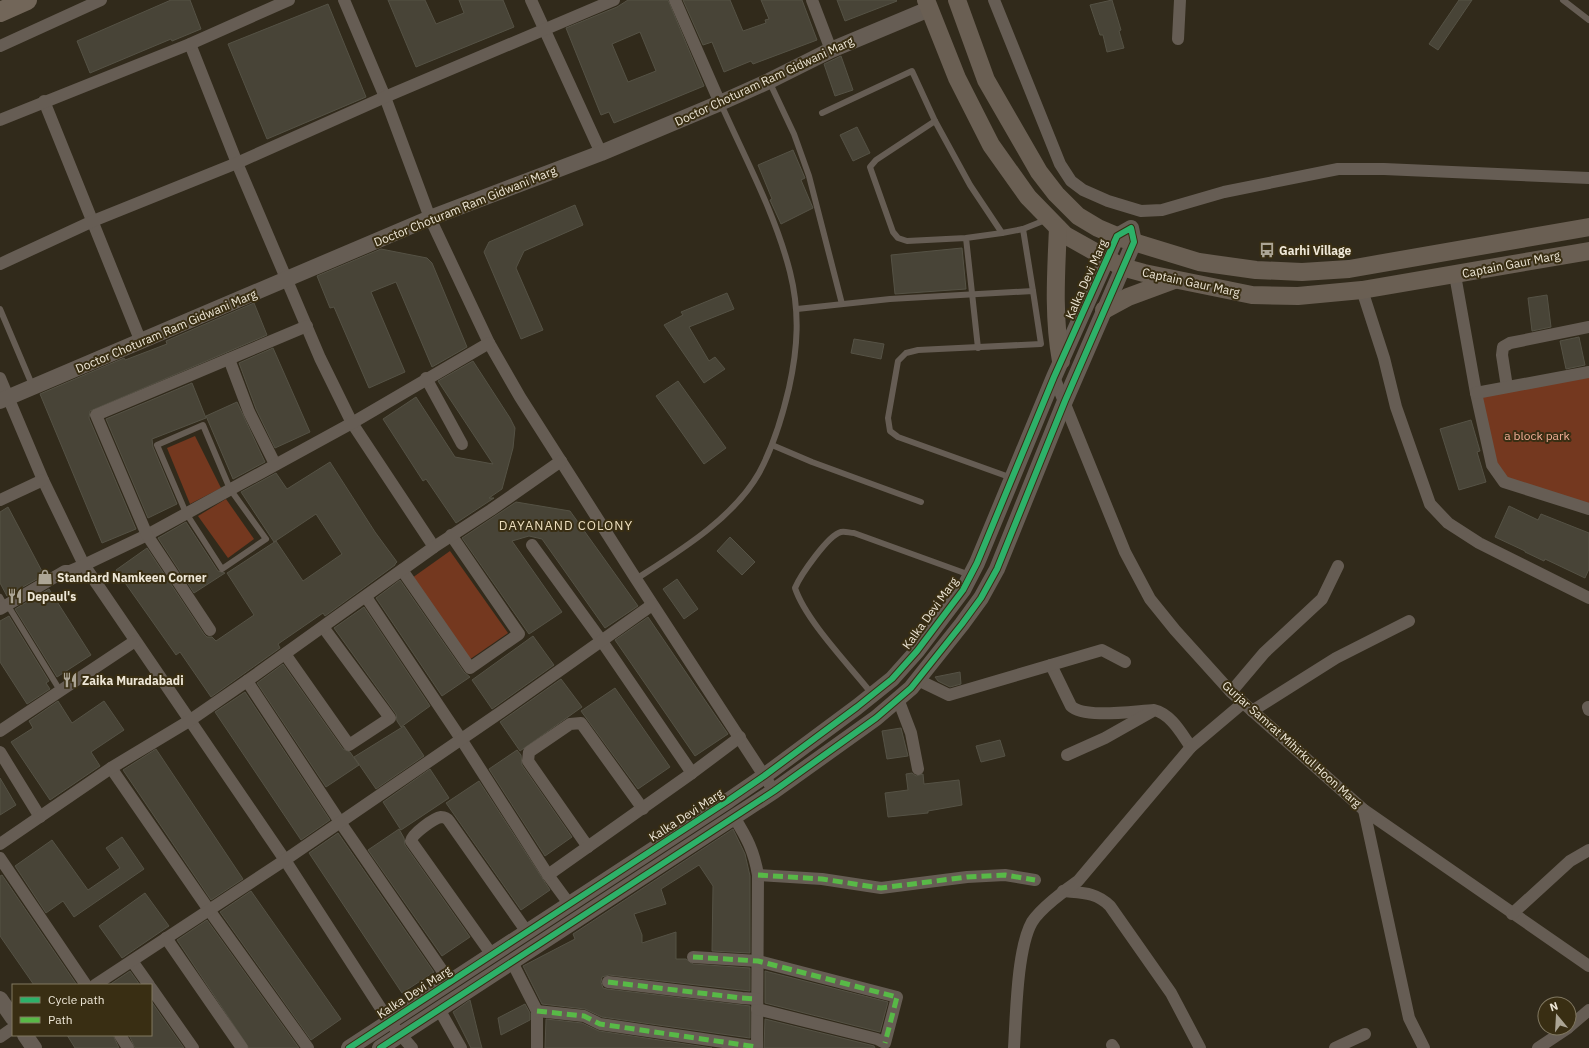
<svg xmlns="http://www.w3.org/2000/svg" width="1589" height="1048" font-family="'IBM Plex Sans',sans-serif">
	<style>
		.park { fill: #74381f }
		.building { fill: #484437; stroke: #555245; fill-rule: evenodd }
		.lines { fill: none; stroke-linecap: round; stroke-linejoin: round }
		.service { stroke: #665d54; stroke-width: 6 }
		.minor { stroke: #665d54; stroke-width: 12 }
		.tertiary { stroke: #665d54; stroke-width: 16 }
		.secondary { stroke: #6a5f53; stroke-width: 18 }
		.primary { stroke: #726659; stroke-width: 20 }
		.quiet { stroke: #58b947; stroke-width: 5; stroke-dasharray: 10 5; stroke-linecap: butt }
		.cycleway-casing { stroke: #392e13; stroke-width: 8 }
		.cycleway { stroke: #2db169; stroke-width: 6 }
		.labels { text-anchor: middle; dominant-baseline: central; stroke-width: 4; stroke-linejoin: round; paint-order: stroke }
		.street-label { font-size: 12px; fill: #eee7d7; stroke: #392e13 }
		.poi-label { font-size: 12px; font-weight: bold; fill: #eee7d7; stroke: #392e13; text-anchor: start }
		.park-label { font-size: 12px; fill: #f1af97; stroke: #392e13 }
		.neighbourhood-label { font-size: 13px; letter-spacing: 1px; fill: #ecdebe; stroke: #392e13 }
	</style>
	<rect width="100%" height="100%" fill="#312a1b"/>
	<g class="park">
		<polygon points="1589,372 1589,509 1504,482 1492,465 1476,393"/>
		<polygon points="195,436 221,488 190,504 167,448"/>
		<polygon points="226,499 254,539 228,558 198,516"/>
		<polygon points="450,551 508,633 469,660 412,578"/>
	</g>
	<g class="building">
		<polygon points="171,0 190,0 201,29 172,41 171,39 90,73 77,41"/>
		<polygon points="388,0 425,0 436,24 464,13 459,0 503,0 514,27 416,67"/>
		<path d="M628 0H668L704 86 614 123 609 112 601 115 566 28 617 7ZM640 32 656 71 628 82 612 44Z"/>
		<polygon points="683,0 730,0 743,31 766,23 765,20 769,19 761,0 802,0 817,40 753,64 751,61 724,72 712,42 703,45"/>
		<polygon points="837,0 896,0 897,1 845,21"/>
		<polygon points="1112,0 1121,30 1119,31 1124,48 1107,52 1103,35 1100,35 1090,5"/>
		<polygon points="1459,0 1472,0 1438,50 1429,44"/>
		<polygon points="328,4 366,97 267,139 228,44"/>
		<polygon points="841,56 853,90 835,96 824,64"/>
		<polygon points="857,127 870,153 853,161 840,135"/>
		<polygon points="793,150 805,178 801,180 813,208 781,224 770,200 772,199 758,165"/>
		<polygon points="575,205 583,225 524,251 516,268 543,330 521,339 484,252 489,242"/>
		<polygon points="962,248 966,289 895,294 891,255"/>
		<polygon points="381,249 427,258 432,263 467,347 432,367 396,282 371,292 405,372 369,388 334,307 330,308 317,276"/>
		<polygon points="727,293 734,309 689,327 709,361 715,357 725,369 704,383 664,325 683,315 681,312"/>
		<polygon points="1547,295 1551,327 1532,331 1528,298"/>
		<polygon points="254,303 267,335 90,411 89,418 136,529 102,543 40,394 124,358 125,360 167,344 166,341"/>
		<polygon points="1579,337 1585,365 1566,369 1560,341"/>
		<polygon points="854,339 884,344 881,359 851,353"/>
		<polygon points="273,348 310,432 275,448 256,409 239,363"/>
		<polygon points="473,361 510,418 515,428 513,448 502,489 489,498 494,498 456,523 426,479 423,481 383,419 416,397 455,457 493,464 438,381"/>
		<polygon points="678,381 726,448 704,464 656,396"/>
		<polygon points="192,383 206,418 152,439 153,447 177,504 148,518 106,419"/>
		<polygon points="237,402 265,462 233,479 206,416"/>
		<polygon points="1471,420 1480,451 1477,452 1486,482 1459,490 1440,429"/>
		<polygon points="330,462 375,532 397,562 395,564 395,565 325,616 323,613 278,644 280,648 211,697 180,652 176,655 116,570 147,548 204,634 207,637 212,637 216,641 254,615 227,573 276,541 303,581 342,554 316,514 274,542 241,492 276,473 287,489"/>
		<polygon points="516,502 570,511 638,606 605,628 542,539 529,536 512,541 562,612 529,634 462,538"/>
		<polygon points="1509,506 1538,520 1541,514 1589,533 1589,569 1585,578 1545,559 1544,561 1525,552 1525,551 1495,537"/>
		<polygon points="8,507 44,575 7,596 0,583 0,512"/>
		<polygon points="186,522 218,571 225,573 194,593 158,538"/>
		<polygon points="730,537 755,562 742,575 717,551"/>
		<polygon points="677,579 698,609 684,619 663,589"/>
		<polygon points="400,580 464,672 470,677 442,696 376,598"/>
		<polygon points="49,589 91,655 57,677 15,609"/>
		<polygon points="364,607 430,706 401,727 397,721 396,714 334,628"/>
		<polygon points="9,616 49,681 46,683 50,689 27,704 0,662 0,621"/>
		<polygon points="648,617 728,734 695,756 615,640"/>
		<polygon points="533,636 554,665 492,709 472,680"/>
		<polygon points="283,664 343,749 350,752 359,765 326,787 257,683"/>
		<polygon points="960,672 961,684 950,687 938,681 935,677"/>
		<polygon points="561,679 582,707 520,751 500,722"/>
		<polygon points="615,688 670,767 638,789 581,711"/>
		<polygon points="245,692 330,820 301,840 215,712"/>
		<polygon points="58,701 72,723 104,701 124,730 91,752 100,766 50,800 11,742 33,728 29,721"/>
		<polygon points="404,726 424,756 376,789 354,757"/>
		<polygon points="901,728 908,756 887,759 882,731"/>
		<polygon points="1000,740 1005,756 981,762 976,746"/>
		<polygon points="156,749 243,879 211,900 123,770"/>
		<polygon points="517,750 521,755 522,765 572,837 545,856 489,769"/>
		<polygon points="430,769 449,798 401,830 383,802"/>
		<polygon points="912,773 916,776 923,774 924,784 959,780 962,805 928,811 928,813 888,817 885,793 908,790 906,774"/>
		<polygon points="0,778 16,805 0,815"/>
		<polygon points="479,781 550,890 521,910 446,803"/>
		<polygon points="399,829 404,838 405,845 470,937 442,956 368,850"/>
		<polygon points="733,829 745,854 750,876 750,953 712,951 713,886 699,865 661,889 666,904 634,914 642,935 642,943 676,932 676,959 686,959 693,964 750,968 750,991 609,975 602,977 601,982 603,988 607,989 750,1006 750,1038 602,1017 585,1009 542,1004 523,966 575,939 573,934"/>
		<polygon points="338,833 434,972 402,993 309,853"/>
		<polygon points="122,837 144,869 74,917 63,901 46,913 15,866 52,840 88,890 120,868 106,848"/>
		<polygon points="2,875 77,985 34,985 0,936 0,876"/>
		<polygon points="251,891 341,1019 311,1040 220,912"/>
		<polygon points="145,893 169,926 122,958 99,926"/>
		<polygon points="207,920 299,1048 249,1048 177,940"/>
		<polygon points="130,971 140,985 109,985"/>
		<polygon points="765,971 888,1002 880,1032 765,1003"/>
		<polygon points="470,1000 480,1041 482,1048 471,1048 453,1012"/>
		<polygon points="151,1001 184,1048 135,1048 129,1035 151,1035"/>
		<polygon points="525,1004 530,1013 530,1020 501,1035 498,1018"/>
		<polygon points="546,1019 582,1023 599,1031 712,1048 545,1048"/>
		<polygon points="765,1019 874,1046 875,1048 764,1048"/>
		<polygon points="67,1035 113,1035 119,1048 75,1048"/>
	</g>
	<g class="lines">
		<g class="service">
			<polyline points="1563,0 1589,20"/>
			<polyline points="769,81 794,134 809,176 842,304"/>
			<polyline points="822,113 912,71 935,121"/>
			<polyline points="1023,229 1033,291"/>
			<polyline points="1002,233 1023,229 1048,219"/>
			<polyline points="966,238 1002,233 970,185 935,121 876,160 870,167 871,170 893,232 898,238 907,241 966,238 978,348"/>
			<polyline points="0,309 33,387"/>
			<polyline points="797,309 890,299 1033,291 1041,344 918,350 906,353 898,361 888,418 890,431 898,437 1012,478"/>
			<polygon points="203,425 230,489 266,539 222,569 186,513 157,445"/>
			<polyline points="772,445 812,462 921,502"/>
			<path d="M636 579C678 552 733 519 759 473 773 447 782 418 789 388 798 347 800 312 790 272 775 213 745 158 721 104"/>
			<polyline points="0,597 5,606"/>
			<polyline points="10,609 61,692"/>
			<path d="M872 694C850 666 806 621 795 588 800 576 828 535 841 532 845 531 850 533 854 533L970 575"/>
		</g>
		<g class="minor">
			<polyline points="344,0 385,97 430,218 489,343 520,397 636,579 774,791"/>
			<polyline points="531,0 601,153"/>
			<polyline points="675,0 720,103"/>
			<polyline points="812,0 831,50"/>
			<polyline points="994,0 1060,164 1071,181 1083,190 1108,201 1141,211 1162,210 1224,192 1338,169 1384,169 1589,178"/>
			<polyline points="1178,39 1180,0"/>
			<polyline points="190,44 237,163 320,358 352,423 434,547"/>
			<polyline points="0,46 101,0"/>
			<polyline points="44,101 141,342"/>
			<polyline points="0,120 190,44 289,0"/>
			<polyline points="0,264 93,221 237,163 385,97 614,0"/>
			<polyline points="1455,275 1476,393 1492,465 1504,482 1589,509"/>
			<polyline points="1362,290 1384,358 1396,407 1430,504 1448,523 1479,543 1589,598"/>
			<polyline points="229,359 249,412 275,464"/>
			<polyline points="1054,377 1125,552 1150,599 1175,630 1231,692 1364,810 1589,966"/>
			<polyline points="0,378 43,480 84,565 285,860 389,1021 412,1048"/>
			<polyline points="426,378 462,444"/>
			<polyline points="1507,387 1502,355 1503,347 1510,343 1589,327"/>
			<polyline points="1476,393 1589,372"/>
			<polyline points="0,500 43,480"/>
			<polyline points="532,545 601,640 692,773"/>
			<polyline points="402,570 470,668 519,634 451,535"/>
			<polyline points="366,597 461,739 548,875 570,905"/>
			<polyline points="0,609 65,571 70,571 84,565 147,535 352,423 489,343"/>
			<polyline points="210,630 147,535 96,415 307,326"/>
			<polyline points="285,654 349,745 390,718 323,627"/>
			<path d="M1051 665 1071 706C1084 719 1134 711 1154 710 1171 714 1181 733 1191 747"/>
			<polyline points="918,680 949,695 1102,650 1125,662"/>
			<polyline points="247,681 340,822 450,982"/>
			<polyline points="1231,692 1264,653 1322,599 1338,566"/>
			<polyline points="898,699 911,733 918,769"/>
			<polyline points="1588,707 1589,710"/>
			<polyline points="1252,711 1336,658 1409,621"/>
			<polyline points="0,731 135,641"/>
			<polyline points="0,752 40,817"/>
			<polyline points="1067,755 1105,738 1151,712"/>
			<polyline points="111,768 209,910 308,1048"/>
			<polyline points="1364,810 1409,1018 1424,1048"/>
			<path d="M734 817C747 838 754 851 758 875L757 1048"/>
			<polyline points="0,844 111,768 189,721 247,681 434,547 491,510 561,461"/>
			<polyline points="588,847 528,761 529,752 570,724 581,723 643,809"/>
			<polyline points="0,858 86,985"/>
			<polyline points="548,875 692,773 740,737"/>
			<polyline points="758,875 822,879 881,888 967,877 1005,875 1035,880"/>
			<path d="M1063 891C1082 893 1096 892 1110 906L1171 993 1200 1048"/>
			<polyline points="1512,914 1570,861 1589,850"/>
			<polyline points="166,938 242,1048"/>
			<path d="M492 955 411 841C412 834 434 818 441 817 444 817 447 818 449 821L527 932"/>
			<polyline points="693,957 758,961 897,997 885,1043 877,1039 757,1009"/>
			<polyline points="132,961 149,985"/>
			<polyline points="512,962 537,1011 537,1048"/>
			<polyline points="608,982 742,998 757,999"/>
			<polyline points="95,985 285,860 501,712 652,605"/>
			<polyline points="151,988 193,1048"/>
			<polyline points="439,1009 461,1048"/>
			<polyline points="537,1011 584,1016 600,1024 757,1047"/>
			<polyline points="1569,1027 1589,1010"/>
			<polyline points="120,1035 128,1048"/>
			<polyline points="0,1037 13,1028"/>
			<polyline points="1112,1045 1114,1048"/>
			<path d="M1014 1048C1016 1016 1017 948 1032 922 1040 909 1065 890 1078 881L1191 747 1243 703"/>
			<polyline points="1335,1048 1365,1034"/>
			<polyline points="1538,1048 1568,1028"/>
		</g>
		<g class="tertiary">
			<polyline points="0,401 430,218 601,153 720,103 769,81 831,50 929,9"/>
			<polyline points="0,999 13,1018"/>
			<polyline points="25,1035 34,1048"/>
			<polyline points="349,1048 729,800 764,776 857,707 892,679 917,651 963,590 977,563 1054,377 1117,236 1131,228 1134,242 1065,401 997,569 981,598 962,624 911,688 876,718 774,791 380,1048"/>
		</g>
		<g class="secondary">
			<polyline points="926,0 957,78 991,145 1028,197 1065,235 1122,267 1144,273 1252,295 1298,296 1362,290 1589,251"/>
			<polyline points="957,0 986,80 1039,172 1056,194 1078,216 1098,228 1124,239 1199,262 1256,270 1302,272 1349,269 1589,227"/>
			<path d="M1058 228C1056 272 1053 317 1061 361"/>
			<polyline points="1104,310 1128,297 1174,280"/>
		</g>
		<polyline class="primary" points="0,12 27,0"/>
		<g class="quiet">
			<polyline points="758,875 822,879 881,888 967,877 1005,875 1035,880"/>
			<polyline points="693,957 758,961 897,997 885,1043"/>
			<polyline points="608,982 742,998 757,999"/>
			<polyline points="537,1011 584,1016 600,1024 757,1047"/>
		</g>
		<defs>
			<polyline id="cycleway" points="349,1048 729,800 764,776 857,707 892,679 917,651 963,590 977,563 1054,377 1117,236 1131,228 1134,242 1065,401 997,569 981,598 962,624 911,688 876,718 774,791 380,1048"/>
		</defs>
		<use href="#cycleway" class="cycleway-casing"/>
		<use href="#cycleway" class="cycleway"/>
	</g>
	<defs>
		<symbol id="bus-bare" viewBox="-9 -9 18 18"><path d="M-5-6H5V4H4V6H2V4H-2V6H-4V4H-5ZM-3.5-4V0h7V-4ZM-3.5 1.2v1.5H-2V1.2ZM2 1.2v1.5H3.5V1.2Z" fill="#aca595" stroke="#392e13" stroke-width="2.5" paint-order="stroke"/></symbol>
		<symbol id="shop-bare" viewBox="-9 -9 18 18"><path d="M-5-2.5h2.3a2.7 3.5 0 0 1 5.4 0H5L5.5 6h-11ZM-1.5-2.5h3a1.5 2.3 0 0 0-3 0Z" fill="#aca595" stroke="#392e13" stroke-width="2.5" paint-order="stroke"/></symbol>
		<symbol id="restaurant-bare" viewBox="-9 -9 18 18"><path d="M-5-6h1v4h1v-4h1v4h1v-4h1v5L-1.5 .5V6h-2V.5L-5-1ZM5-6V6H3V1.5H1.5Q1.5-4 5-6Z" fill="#aca595" stroke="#392e13" stroke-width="2.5" paint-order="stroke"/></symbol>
	</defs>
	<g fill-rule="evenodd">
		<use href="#bus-bare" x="1256" y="239" width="22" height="22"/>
		<use href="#shop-bare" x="34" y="566" width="22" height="22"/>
		<use href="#restaurant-bare" x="4" y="585" width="22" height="22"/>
		<use href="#restaurant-bare" x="59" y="669" width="22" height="22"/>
	</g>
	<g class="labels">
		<g class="street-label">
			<text transform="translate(764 81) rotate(-25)">Doctor Choturam Ram Gidwani Marg</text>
			<text transform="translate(465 206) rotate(-22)">Doctor Choturam Ram Gidwani Marg</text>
			<text transform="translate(1511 264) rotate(-11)">Captain Gaur Marg</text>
			<text transform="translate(1086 279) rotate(-66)">Kalka Devi Marg</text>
			<text transform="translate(1191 282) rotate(12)">Captain Gaur Marg</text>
			<text transform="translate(166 331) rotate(-23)">Doctor Choturam Ram Gidwani Marg</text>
			<text transform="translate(930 613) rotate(-54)">Kalka Devi Marg</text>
			<text transform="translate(1292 744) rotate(42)">Gurjar Samrat Mihirkul Hoon Marg</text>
			<text transform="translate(686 815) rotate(-33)">Kalka Devi Marg</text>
			<text transform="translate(414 992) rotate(-33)">Kalka Devi Marg</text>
		</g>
		<g class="poi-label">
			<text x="1279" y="250">Garhi Village</text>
			<text x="57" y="577">Standard Namkeen Corner</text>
			<text x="27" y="596">Depaul's</text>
			<text x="82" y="680">Zaika Muradabadi</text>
		</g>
		<g class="park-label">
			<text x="1537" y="435">a block park</text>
		</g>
		<g class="neighbourhood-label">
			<text x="566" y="525">DAYANAND COLONY</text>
		</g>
	</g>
	<rect x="12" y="984" width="140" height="52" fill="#392e13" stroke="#817861"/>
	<rect x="20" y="997" width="20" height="6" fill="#2db169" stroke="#817861"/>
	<text x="48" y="1004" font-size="12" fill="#eee7d7">Cycle path</text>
	<rect x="20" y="1017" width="20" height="6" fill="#58b947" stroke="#817861"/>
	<text x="48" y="1024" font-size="12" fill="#eee7d7">Path</text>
	<g transform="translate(1557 1016) rotate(342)"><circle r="19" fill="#392e13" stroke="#817861"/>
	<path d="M0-3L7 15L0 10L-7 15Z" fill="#aca595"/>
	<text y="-6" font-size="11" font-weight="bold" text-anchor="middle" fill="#eee7d7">N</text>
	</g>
</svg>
